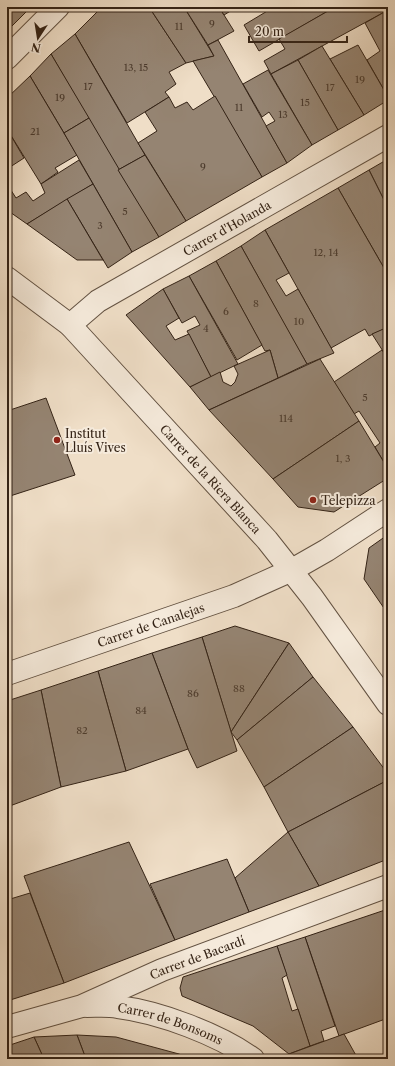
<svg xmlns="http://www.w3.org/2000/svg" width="395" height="1066" font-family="'Libre Caslon Text',serif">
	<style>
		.building { fill: #958472; stroke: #342316 }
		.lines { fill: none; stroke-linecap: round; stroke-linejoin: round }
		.minor-casing { stroke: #635242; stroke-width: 24 }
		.minor { stroke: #f5eadb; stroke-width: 22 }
		.poi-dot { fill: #8f2418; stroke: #f5eadb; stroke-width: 1.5 }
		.labels { text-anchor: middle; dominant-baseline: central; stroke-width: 4; stroke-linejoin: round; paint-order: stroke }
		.number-label { font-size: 10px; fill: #4c3b2d }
		.street-label { font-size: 12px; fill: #342316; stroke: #f5eadb }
		.poi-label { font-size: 12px; fill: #342316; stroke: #f5eadb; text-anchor: start }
	</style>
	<rect width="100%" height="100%" fill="#efdec7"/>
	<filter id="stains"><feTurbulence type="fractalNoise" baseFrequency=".005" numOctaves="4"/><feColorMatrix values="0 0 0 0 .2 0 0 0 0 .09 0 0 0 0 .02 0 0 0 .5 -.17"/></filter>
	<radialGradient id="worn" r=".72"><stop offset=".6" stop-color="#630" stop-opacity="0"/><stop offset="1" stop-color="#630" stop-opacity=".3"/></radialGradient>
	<g class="building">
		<polygon points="7,7 31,7 7,31"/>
		<polygon points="102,7 149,7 186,63 169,72 176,84 165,92 169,97 127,123 75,34"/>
		<polygon points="149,7 184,7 214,56 186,63"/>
		<polygon points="184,7 219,7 234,31 208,45"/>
		<polygon points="219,7 237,7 224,15"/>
		<polygon points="274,7 335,7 259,51 244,25"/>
		<polygon points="335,7 388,7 388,10 271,74 264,61 285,49 279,39"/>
		<polygon points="388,10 388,97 367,60 380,51 365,23"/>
		<polygon points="75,34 145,155 118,170 51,54"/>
		<polygon points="218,40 287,163 262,177 193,61 214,56 208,45"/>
		<polygon points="358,45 388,97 388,100 364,115 330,59"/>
		<polygon points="322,46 364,115 338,130 298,60"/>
		<polygon points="51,54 89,118 64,133 30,76"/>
		<polygon points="298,60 338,130 312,145 271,74"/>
		<polygon points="268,70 312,145 287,163 266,126 275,121 269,112 262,117 243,84"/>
		<polygon points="30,76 77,155 55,168 58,172 41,184 7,129 7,98"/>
		<polygon points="215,96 262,177 186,221 138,143 157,131 145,112 169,97 175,108 187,102 193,110"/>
		<polygon points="89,118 159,237 132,252 64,133"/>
		<polygon points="7,129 24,158 7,169"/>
		<polygon points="145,155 186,221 159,237 118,170"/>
		<polygon points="388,159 388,208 369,170"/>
		<polygon points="79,160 93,184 27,224 7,210 7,184 16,198 26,192 33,201 45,193 41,184"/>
		<polygon points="369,170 388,208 388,275 338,188"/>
		<polygon points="93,184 132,252 108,268 67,199"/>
		<polygon points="338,188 388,275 388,327 369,336 365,329 331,348 265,230"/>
		<polygon points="67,199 103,260 77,260 27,224"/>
		<polygon points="265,230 289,273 276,280 286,296 298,289 334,353 307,364 297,347 241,246"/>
		<polygon points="241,246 307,364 278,378 270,350 265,351 216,261"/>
		<polygon points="216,261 262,345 237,360 189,276"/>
		<polygon points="189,276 238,364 211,377 187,331 200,325 195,316 182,323 163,289"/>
		<polygon points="163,289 179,318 166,326 175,340 189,334 211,377 190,387 126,315"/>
		<polygon points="388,327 388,359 372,334"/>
		<polygon points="270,350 278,378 209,410 190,387 220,372 223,382 231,386 235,382 238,374 234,366"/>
		<polygon points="382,350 388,359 388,469 375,447 380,443 359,411 354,414 334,382"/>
		<polygon points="320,359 359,421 273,479 209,410"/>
		<polygon points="46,398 75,475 7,497 7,411"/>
		<polygon points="359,421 388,469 388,478 334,512 298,507 273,479"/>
		<polygon points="386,536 388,539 388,614 364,579 369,548"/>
		<polygon points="235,626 289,643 231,732 202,637"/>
		<polygon points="202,637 237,751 197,768 188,749 152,653"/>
		<polygon points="289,643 313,677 237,740 231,732"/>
		<polygon points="152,653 188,749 126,771 98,671"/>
		<polygon points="98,671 126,771 61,787 41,690"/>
		<polygon points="313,677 353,727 264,787 237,740"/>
		<polygon points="41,690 61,787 7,807 7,701"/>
		<polygon points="353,727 388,774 388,780 288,832 264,787"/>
		<polygon points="388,780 388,859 319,886 288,832"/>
		<polygon points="288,832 319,886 249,912 235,878"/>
		<polygon points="129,842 175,940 64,983 24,876"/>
		<polygon points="227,859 249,912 175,940 150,884"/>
		<polygon points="30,893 64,983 7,1001 7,900"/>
		<polygon points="388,909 388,1018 339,1036 305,937"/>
		<polygon points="305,937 335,1026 321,1031 324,1041 310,1046 277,946"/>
		<polygon points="277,946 287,975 282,978 292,1011 298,1009 310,1046 289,1054 253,1026 182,996 180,988 183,977"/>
		<polygon points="344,1034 358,1059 294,1059 289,1054"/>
		<polygon points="77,1035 116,1037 179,1054 190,1059 86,1059"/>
		<polygon points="77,1035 86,1059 44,1059 34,1037"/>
		<polygon points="34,1037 44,1059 7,1059 7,1046"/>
	</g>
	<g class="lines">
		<defs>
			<g id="minor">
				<polyline points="7,58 58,7"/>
				<path id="s1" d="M7 278 70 325 267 540 312 597 388 704"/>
				<path id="s2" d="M70 325 98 301 388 136"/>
				<path id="s3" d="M7 674 234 596 292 570 327 550 388 510"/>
				<path id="s4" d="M87 1006C98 1006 108 1005 118 1007 160 1012 220 1035 253 1059"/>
				<path id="s5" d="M7 1027 82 1006 162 970 388 886"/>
			</g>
		</defs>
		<use href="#minor" class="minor-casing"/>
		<use href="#minor" class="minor"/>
	</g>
	<g class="poi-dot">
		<circle cx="57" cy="440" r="4"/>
		<circle cx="313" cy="500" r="4"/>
	</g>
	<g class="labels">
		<g class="number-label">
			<text x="212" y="23">9</text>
			<text x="179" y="26">11</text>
			<text x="136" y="67">13, 15</text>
			<text x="360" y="79">19</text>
			<text x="88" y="86">17</text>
			<text x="330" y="87">17</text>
			<text x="60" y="97">19</text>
			<text x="305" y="102">15</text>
			<text x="239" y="107">11</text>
			<text x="283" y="114">13</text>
			<text x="35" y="131">21</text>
			<text x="203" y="166">9</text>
			<text x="125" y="211">5</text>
			<text x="100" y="225">3</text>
			<text x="326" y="252">12, 14</text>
			<text x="256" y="303">8</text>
			<text x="226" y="311">6</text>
			<text x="299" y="321">10</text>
			<text x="206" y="328">4</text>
			<text x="365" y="397">5</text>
			<text x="286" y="418">114</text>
			<text x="343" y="458">1, 3</text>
			<text x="239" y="688">88</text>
			<text x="193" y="693">86</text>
			<text x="141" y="710">84</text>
			<text x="82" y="730">82</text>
		</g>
		<g class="street-label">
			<text stroke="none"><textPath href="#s2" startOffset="185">Carrer d'Holanda</textPath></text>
			<text stroke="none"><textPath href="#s1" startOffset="287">Carrer de la Riera Blanca</textPath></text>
			<text stroke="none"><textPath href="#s3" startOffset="152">Carrer de Canalejas</textPath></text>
			<text stroke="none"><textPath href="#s5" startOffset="203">Carrer de Bacardí</textPath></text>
			<text stroke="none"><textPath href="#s4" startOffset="86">Carrer de Bonsoms</textPath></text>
		</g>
		<g class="poi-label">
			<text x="65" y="433">Institut<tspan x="65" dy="14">Lluís Vives</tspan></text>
			<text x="321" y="500">Telepizza</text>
		</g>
	</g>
	<rect width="395" height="1066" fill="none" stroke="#efdec7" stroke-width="24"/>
	<rect x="8" y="8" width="379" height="1050" fill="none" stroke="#342316" stroke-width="2"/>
	<rect x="12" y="12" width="371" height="1042" fill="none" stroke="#342316"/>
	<g transform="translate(38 38) rotate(192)" stroke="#f5eadb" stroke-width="3" paint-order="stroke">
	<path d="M0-3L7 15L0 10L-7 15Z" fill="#342316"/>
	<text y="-6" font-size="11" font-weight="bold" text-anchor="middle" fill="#342316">N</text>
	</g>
	<path d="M249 36v6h98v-6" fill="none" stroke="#342316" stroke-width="2"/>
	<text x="255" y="36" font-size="12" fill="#342316" stroke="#f5eadb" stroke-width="3" paint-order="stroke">20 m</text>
	<rect width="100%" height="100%" filter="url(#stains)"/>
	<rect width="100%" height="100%" fill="url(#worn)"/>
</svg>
